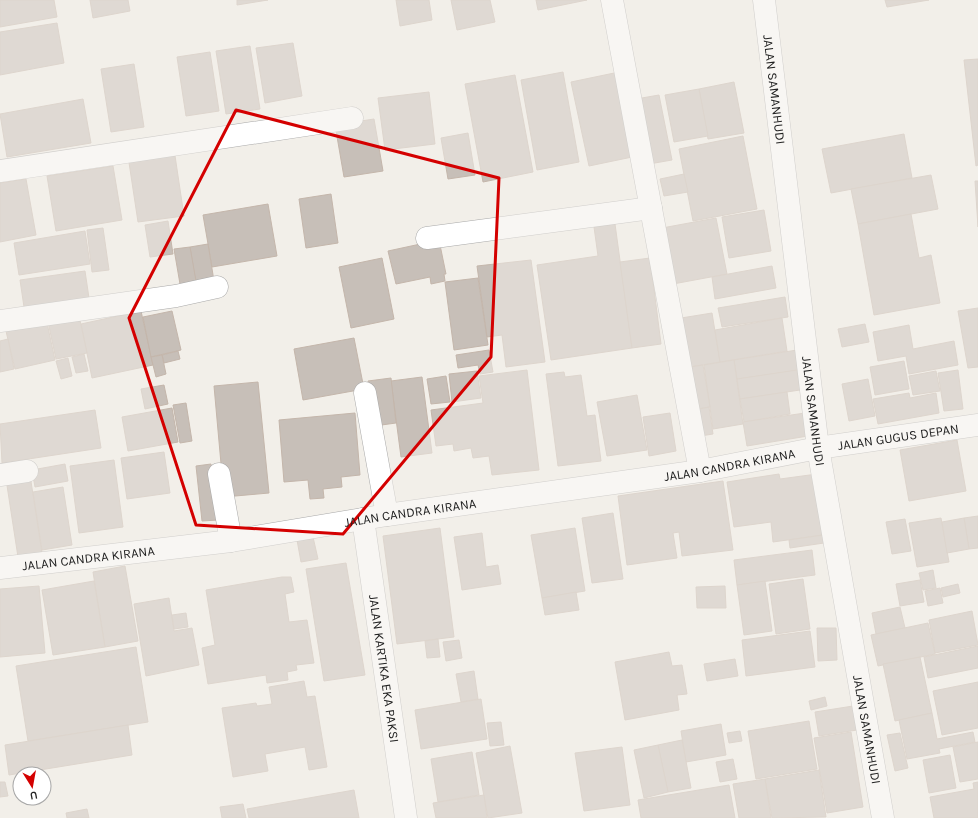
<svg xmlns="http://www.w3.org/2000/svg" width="978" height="818" font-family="Karla,sans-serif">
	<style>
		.building { fill: #c7bfb8; stroke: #c4b6ab }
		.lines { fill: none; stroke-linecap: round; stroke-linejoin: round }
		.minor-casing { stroke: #a9a9a9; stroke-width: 23 }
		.tertiary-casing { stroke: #a9a9a9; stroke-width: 23 }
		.minor { stroke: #fff; stroke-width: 22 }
		.tertiary { stroke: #fff; stroke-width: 22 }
		.marked { fill: none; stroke: #d40000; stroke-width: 3; stroke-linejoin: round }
		.labels { text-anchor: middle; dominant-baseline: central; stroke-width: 3; stroke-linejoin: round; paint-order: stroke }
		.street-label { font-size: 13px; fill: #222; stroke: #fff }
	</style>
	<rect width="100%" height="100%" fill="#f2efe9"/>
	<g class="building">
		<polygon points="0,0 54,0 57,17 0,27"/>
		<polygon points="90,0 128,0 130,11 93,18"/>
		<polygon points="237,0 268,0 237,5"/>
		<polygon points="396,0 429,0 432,20 400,26"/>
		<polygon points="451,0 490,0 495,22 457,30"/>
		<polygon points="536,0 587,0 538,10"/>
		<polygon points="885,0 929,0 887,7"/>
		<polygon points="57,23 64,63 0,75 0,32"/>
		<polygon points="293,43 302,96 265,103 256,48"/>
		<polygon points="250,46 260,109 226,114 216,51"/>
		<polygon points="210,52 219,111 186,116 177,57"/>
		<polygon points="978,59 978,165 976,166 964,60"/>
		<polygon points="134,64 144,127 111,132 101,69"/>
		<polygon points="563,72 579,162 537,170 521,80"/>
		<polygon points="619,72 637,156 589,166 571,82"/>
		<polygon points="515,75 533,172 483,182 465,84"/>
		<polygon points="734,82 744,133 708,139 699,89"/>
		<polygon points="699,89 708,136 674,142 665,95"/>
		<polygon points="429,92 435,144 385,150 378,98"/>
		<polygon points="659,95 672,160 649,164 636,99"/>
		<polygon points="83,99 91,143 7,157 0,114"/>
		<polygon points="374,119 383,171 344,177 335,125"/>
		<polygon points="468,133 475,175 448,179 441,138"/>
		<polygon points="904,134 912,178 831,193 822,149"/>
		<polygon points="743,136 757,209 693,221 679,149"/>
		<polygon points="174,149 184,216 138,222 128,156"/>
		<polygon points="113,166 122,220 56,231 47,176"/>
		<polygon points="684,174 688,192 664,196 660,179"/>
		<polygon points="931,175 938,209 858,224 851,189"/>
		<polygon points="26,179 36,235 0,242 0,183"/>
		<polygon points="975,181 978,181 978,227"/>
		<polygon points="331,194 338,243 306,248 299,199"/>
		<polygon points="268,204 277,256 212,267 203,215"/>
		<polygon points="764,210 771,251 729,258 722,217"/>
		<polygon points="911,214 919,258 931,255 940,303 874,315 858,224"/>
		<polygon points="716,218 727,274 673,284 662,228"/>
		<polygon points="168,221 173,254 150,257 145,225"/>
		<polygon points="615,224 632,348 551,360 537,265 598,256 594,227"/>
		<polygon points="103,228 109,270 92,272 87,230"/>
		<polygon points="85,231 90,264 19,275 14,243"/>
		<polygon points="439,240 446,274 444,274 445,281 431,284 430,277 396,284 388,251"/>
		<polygon points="208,244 214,281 196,284 190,247"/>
		<polygon points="190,247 196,281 180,284 174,249"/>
		<polygon points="382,258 394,319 351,328 339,267"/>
		<polygon points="650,258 661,344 632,348 620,262"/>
		<polygon points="531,260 545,362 506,367 502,335 487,337 477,266"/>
		<polygon points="772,266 776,288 715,299 712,277"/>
		<polygon points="85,271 89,298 24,307 20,280"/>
		<polygon points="478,278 488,345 454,350 445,282"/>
		<polygon points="785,297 788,317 722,327 718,308"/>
		<polygon points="978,308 978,367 968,368 958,311"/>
		<polygon points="141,311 153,365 92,378 81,324"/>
		<polygon points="172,311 181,350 151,357 143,317"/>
		<polygon points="712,313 720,362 684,368 675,319"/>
		<polygon points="79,316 87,353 56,359 48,322"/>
		<polygon points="46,318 55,360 15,369 5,327"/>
		<polygon points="782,318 787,351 720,362 715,330"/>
		<polygon points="865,324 869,342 842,347 838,329"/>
		<polygon points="909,325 913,349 954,341 958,365 909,374 906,356 878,361 873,332"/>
		<polygon points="354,338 364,389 303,400 294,349"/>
		<polygon points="8,339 14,369 0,372 0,341"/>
		<polygon points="489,350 493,372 480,374 478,365 458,368 456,355"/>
		<polygon points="797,350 800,370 737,379 734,360"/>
		<polygon points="178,351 180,359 164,363 162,355"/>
		<polygon points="84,354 88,371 76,373 72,357"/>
		<polygon points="162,355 166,374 156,377 151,357"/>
		<polygon points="68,358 72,376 61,379 56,361"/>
		<polygon points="734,360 743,424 713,429 704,365"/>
		<polygon points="904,361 909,389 875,395 870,367"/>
		<polygon points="703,365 710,407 690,410 684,368"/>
		<polygon points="527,370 539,470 492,475 489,456 473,458 471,448 454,451 453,444 436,446 431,410 483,403 479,376"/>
		<polygon points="797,370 800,390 740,399 737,379"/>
		<polygon points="958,370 963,409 944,411 938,373"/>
		<polygon points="477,371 481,398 452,402 449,374"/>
		<polygon points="936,371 940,391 913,395 909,376"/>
		<polygon points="564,372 565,377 581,375 587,416 595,415 601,461 558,466 546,374"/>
		<polygon points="446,376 450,402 431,404 427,379"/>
		<polygon points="422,377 432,453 401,457 391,381"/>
		<polygon points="391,378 396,423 374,426 368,381"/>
		<polygon points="868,379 875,416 849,421 842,384"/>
		<polygon points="258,382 269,493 224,497 214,386"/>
		<polygon points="164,385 168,404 145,409 141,389"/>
		<polygon points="787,392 790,414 744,422 740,399"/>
		<polygon points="909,393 910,398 936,393 939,413 878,424 873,399"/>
		<polygon points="637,395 647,450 607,456 597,402"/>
		<polygon points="186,403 192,441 180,443 173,405"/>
		<polygon points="709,407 713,434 694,437 690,411"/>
		<polygon points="172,408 178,442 128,451 122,417"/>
		<polygon points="95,410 101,448 2,463 0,424"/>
		<polygon points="355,413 360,475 341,477 342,487 323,489 324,498 310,499 308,480 284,482 279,420"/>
		<polygon points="670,413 676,451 649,456 643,417"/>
		<polygon points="805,413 808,436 747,446 743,422"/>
		<polygon points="957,440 966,491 909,501 900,450"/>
		<polygon points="164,452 170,493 127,499 121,458"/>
		<polygon points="114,460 123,527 79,533 70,466"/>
		<polygon points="65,464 68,481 35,487 32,470"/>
		<polygon points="211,464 218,520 202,521 196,466"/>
		<polygon points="779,474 780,479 817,474 823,535 773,542 771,522 734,527 727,482"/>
		<polygon points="30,475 42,553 18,557 6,479"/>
		<polygon points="723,481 733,550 682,556 679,532 673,533 677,558 627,565 618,496"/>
		<polygon points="63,487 72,545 42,550 33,492"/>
		<polygon points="613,513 623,579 592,583 582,518"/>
		<polygon points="978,516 978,548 969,549 964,518"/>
		<polygon points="941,518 949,562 917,567 909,523"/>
		<polygon points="964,518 969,549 947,553 942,522"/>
		<polygon points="905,519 911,551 892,554 886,522"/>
		<polygon points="440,528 454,637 397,644 383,536"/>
		<polygon points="575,528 585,591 542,598 531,535"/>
		<polygon points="482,533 486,567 498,565 501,584 462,590 454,537"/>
		<polygon points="823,535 824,543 790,548 789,540"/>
		<polygon points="313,537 318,559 301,562 297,540"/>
		<polygon points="812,550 815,575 737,585 734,560"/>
		<polygon points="346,563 365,675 324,681 306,569"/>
		<polygon points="125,566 138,641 105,647 93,572"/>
		<polygon points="933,570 936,588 923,590 919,573"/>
		<polygon points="282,577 291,577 294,592 285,594 289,622 307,620 314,663 296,665 297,670 287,672 288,680 267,683 266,675 208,684 202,648 215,645 206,590"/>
		<polygon points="803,579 810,629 776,634 769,584"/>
		<polygon points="920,580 924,602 900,606 896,584"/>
		<polygon points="94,581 105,647 53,655 42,590"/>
		<polygon points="765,581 772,631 744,635 737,585"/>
		<polygon points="958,584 960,593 943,597 941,588"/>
		<polygon points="39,586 45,653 0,657 0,589"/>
		<polygon points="725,586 726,608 697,608 696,587"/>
		<polygon points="940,588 943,603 928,606 925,591"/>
		<polygon points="576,592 579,610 545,615 542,598"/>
		<polygon points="169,598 174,631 192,628 199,665 146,676 134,604"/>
		<polygon points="900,607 905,628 876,634 872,613"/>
		<polygon points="972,611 978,645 935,653 929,620"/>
		<polygon points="186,613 188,627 174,629 172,615"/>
		<polygon points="928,623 935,654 878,666 871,635"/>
		<polygon points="817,628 836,628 837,660 818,661"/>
		<polygon points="810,631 815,667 746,676 742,640"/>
		<polygon points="438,639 440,657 427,658 425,641"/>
		<polygon points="459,640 462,658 446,661 443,642"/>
		<polygon points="978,646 978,668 928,678 924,657"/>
		<polygon points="136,647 148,722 28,741 16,666"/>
		<polygon points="669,652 672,666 682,665 687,694 677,695 679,710 625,720 615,662"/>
		<polygon points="920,657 932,713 895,721 883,664"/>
		<polygon points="735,659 738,676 707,681 704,664"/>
		<polygon points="474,671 478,699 461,702 456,674"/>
		<polygon points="304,681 307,697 315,696 327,767 309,770 305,747 265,754 268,771 233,777 222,708 256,703 257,706 272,704 269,687"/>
		<polygon points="978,682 978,728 942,735 933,691"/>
		<polygon points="825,697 827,706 811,710 809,701"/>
		<polygon points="481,699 487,739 421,749 415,710"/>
		<polygon points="853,706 857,730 819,736 815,712"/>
		<polygon points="932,713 937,739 973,732 975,742 939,749 940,753 907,759 899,720"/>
		<polygon points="809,721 817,769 756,779 748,731"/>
		<polygon points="501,722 504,745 490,746 487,723"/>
		<polygon points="721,724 726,755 686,762 681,731"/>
		<polygon points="128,725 132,755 9,775 5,745"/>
		<polygon points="740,731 742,741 729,743 727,733"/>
		<polygon points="851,732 863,807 827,813 814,738"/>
		<polygon points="900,733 908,768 895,771 887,735"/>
		<polygon points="682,740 691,788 668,792 658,745"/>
		<polygon points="978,742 978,779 960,782 953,747"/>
		<polygon points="658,745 668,792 644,798 634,750"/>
		<polygon points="510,746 522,813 488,818 476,753"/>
		<polygon points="622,747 630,805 584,811 575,753"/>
		<polygon points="472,752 479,795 438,802 431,759"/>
		<polygon points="950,755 956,788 929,793 923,760"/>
		<polygon points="733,759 737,779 720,782 716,762"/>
		<polygon points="819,770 826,817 772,818 765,779"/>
		<polygon points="765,779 771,818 739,818 733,784"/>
		<polygon points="0,782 5,782 8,796 0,797"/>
		<polygon points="978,782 978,818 934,818 930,797 974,789 973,783"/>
		<polygon points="729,785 735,818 641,818 638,800"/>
		<polygon points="354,790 359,818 249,818 247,809"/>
		<polygon points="484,795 487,818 436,818 433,803"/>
		<polygon points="243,804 246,818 222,818 220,807"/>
		<polygon points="87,809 89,818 67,818 66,813"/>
	</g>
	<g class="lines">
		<defs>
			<g id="minor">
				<polyline points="612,0 700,471"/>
				<polyline points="0,171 352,118"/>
				<polyline points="427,238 651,208"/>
				<polyline points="0,321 176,296 217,287"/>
				<polyline points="365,393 387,515"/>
				<polyline points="219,474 231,541"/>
				<polyline points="0,475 27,471"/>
				<path id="s1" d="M363 519 406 818"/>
				<path id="s2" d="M0 568 231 541 387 515 700 471 818 448 978 425"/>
			</g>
			<g id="tertiary">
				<path id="s3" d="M764 0 818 448 883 818"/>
			</g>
		</defs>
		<use href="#minor" class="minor-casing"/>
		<use href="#tertiary" class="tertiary-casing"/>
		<use href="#minor" class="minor"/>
		<use href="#tertiary" class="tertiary"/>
	</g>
	<path d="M0 0H978V818H0ZM236 110 499 178 491 357 343 534 196 525 129 318Z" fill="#f2efe9" fill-opacity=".55" fill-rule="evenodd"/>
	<path class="marked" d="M236 110 499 178 491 357 343 534 196 525 129 318Z"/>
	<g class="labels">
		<g class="street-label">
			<text stroke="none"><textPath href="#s3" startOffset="90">JALAN SAMANHUDI</textPath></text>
			<text stroke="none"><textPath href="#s3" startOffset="414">JALAN SAMANHUDI</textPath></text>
			<text stroke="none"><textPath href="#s2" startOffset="908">JALAN GUGUS DEPAN</textPath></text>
			<text stroke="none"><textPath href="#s2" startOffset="737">JALAN CANDRA KIRANA</textPath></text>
			<text stroke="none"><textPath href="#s2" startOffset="414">JALAN CANDRA KIRANA</textPath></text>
			<text stroke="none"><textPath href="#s2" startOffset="89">JALAN CANDRA KIRANA</textPath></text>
			<text stroke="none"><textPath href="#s1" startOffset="151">JALAN KARTIKA EKA PAKSI</textPath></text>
			<text stroke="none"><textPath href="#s3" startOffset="737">JALAN SAMANHUDI</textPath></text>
		</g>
	</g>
	<g transform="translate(32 786) rotate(169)"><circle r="19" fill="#ffffff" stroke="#a7a7a7"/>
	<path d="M0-3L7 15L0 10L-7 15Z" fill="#d40000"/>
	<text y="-6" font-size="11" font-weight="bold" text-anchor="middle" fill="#222222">U</text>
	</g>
</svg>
